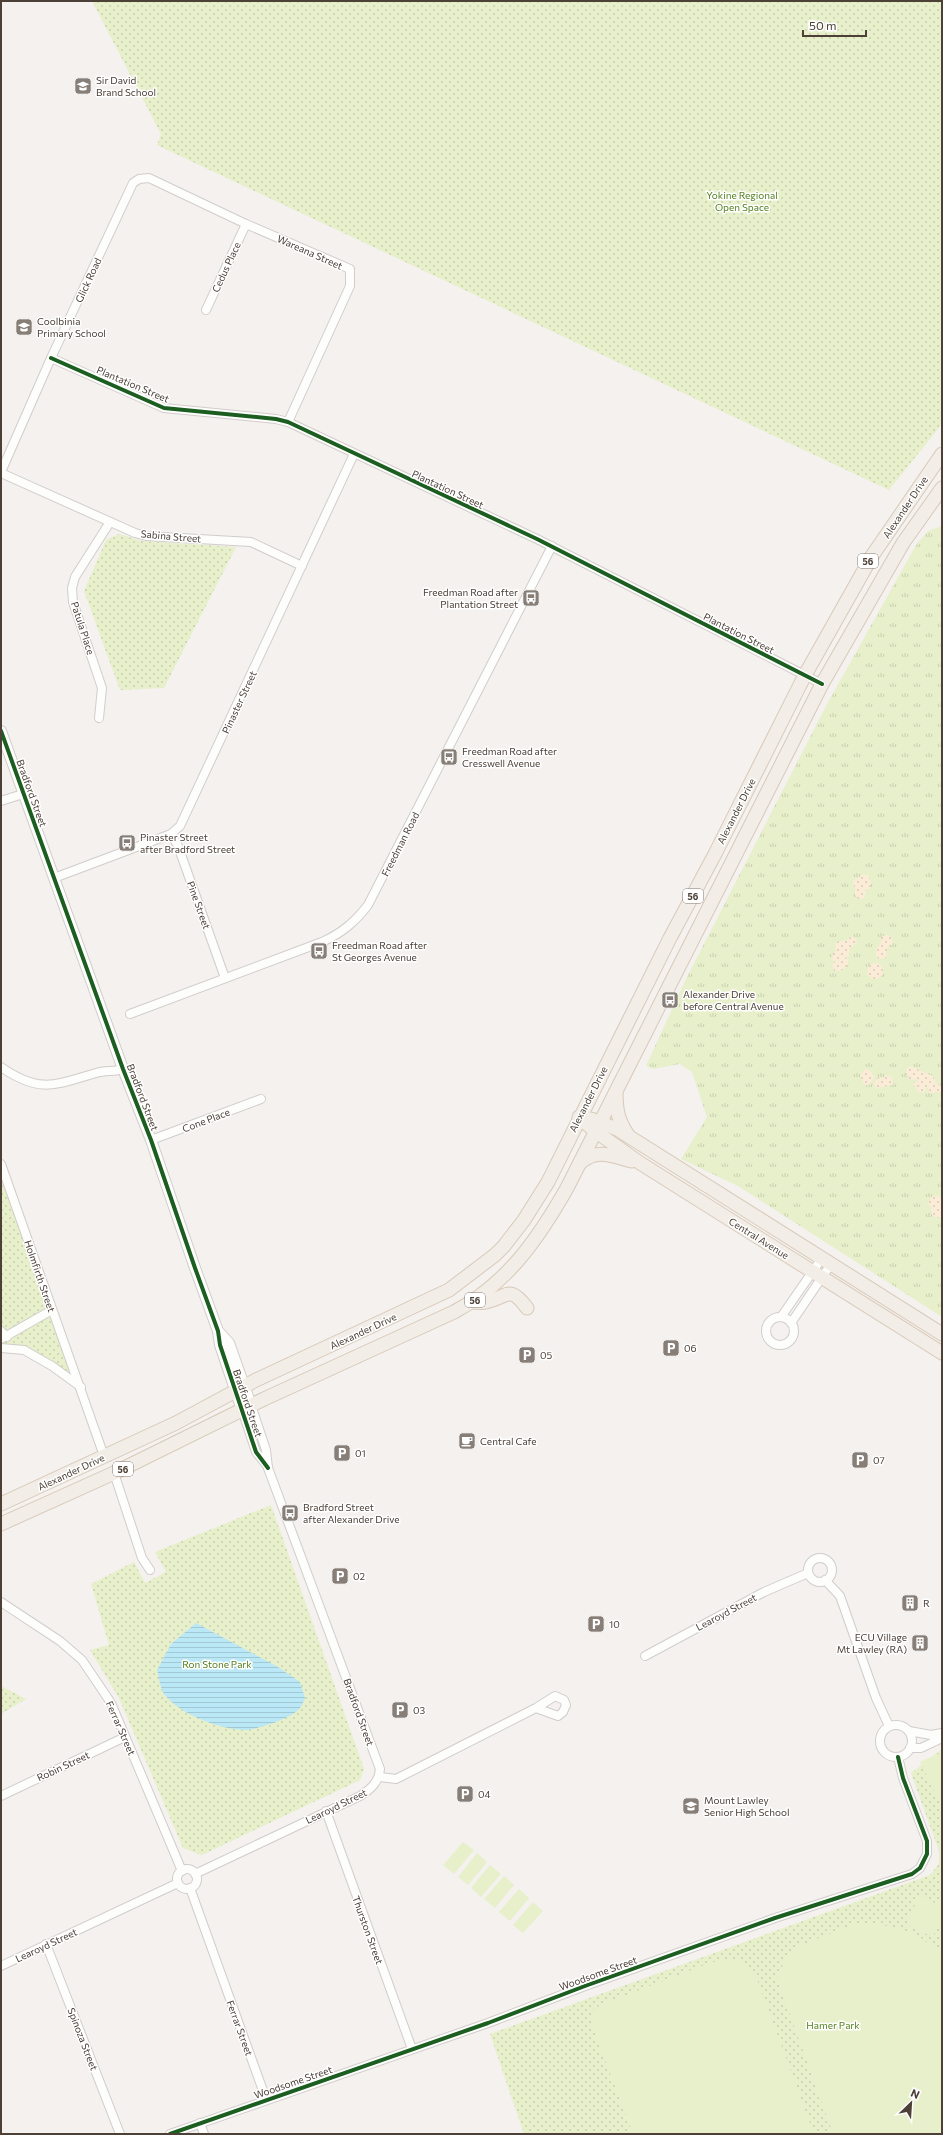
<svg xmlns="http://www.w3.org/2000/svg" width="943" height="2135" font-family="Commissioner,sans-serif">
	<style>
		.grass { fill: url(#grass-tufts) }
		.sand { fill: url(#sand-dots) }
		.park { fill: url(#park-dots) }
		.pitch { fill: #e7f0cb }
		.water { fill: url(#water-rules) }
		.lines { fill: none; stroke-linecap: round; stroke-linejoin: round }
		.minor-casing { stroke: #d1cdca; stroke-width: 10 }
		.tertiary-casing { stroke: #d1cdca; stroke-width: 12 }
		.primary-casing { stroke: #d8c9b9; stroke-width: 15 }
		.minor { stroke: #fdfdfc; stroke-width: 8 }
		.tertiary { stroke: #fdfdfc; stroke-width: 10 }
		.primary { stroke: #f2ede6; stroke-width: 13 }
		.cycleway-casing { stroke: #fff; stroke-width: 6 }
		.cycleway { stroke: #1b5e20; stroke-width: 4 }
		.labels { text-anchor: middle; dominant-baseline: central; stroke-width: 3; stroke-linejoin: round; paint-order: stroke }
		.shield { fill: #fff; stroke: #827973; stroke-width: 1 }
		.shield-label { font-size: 9px; font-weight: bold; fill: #4c4037 }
		.poi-label { font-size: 10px; fill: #4c4037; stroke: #fff; text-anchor: start }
		.park-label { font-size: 10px; fill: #558121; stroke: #fff }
		.street-label { font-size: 10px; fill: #4c4037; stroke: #fff }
	</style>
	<defs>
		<pattern id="grass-tufts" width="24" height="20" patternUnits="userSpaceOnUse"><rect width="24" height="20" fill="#e7f0cb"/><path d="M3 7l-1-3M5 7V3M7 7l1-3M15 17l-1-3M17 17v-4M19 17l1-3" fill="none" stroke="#c8cfaf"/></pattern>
		<pattern id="sand-dots" width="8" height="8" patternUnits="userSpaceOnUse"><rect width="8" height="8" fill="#faecd7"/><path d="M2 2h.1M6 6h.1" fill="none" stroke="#d8cbb9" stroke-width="1.8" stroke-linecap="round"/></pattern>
		<pattern id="park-dots" width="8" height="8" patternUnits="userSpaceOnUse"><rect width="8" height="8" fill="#e7f0cb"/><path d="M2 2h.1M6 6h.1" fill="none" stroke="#c8cfaf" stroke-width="1.8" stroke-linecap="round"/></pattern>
		<pattern id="water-rules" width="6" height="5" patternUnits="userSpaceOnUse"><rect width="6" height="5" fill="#bae8f6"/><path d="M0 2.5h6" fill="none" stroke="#a2c8d4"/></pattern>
	</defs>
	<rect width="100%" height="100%" fill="#f4f1ee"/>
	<polygon class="grass" points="942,526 942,1317 738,1186 681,1159 707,1117 692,1072 680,1064 654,1069 646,1066 684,983 826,706 916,545 928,531"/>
	<g class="sand">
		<polygon points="863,874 869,876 871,884 870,889 865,889 866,893 864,898 858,899 855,895 855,889 853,882"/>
		<polygon points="885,935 891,936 893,943 887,949 886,958 879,959 876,956 876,949 881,943 881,937"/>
		<polygon points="852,936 856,939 857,943 850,948 849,956 845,957 848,960 848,965 841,971 834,971 832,964 837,960 833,961 832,955 835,951 839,951 835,950 836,943 838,941 845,941"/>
		<circle cx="875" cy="971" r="8"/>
		<polygon points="910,1066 933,1076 936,1083 942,1087 942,1092 929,1093 927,1086 924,1093 919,1092 912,1083 918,1081 918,1079 910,1080 906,1074 907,1068"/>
		<polygon points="866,1068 875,1076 868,1086 864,1084 860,1075"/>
		<polygon points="885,1075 892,1077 893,1085 876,1088 874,1084 878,1077 883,1078"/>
		<polygon points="936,1195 941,1198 942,1202 940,1205 942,1204 942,1217 937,1218 932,1215 931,1207 928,1203 931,1197"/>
	</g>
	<g class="park">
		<polygon points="92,1 942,1 942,424 889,490 157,145 161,134"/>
		<polygon points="119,534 142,541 236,547 164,688 120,690 84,591 106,540"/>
		<polygon points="1,1164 81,1388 24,1350 1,1348"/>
		<polygon points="271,1505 364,1769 360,1780 202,1855 183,1848 119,1698 90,1650 109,1645 91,1584 134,1562 145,1583 166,1572 155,1552"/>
		<polygon points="1,1686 26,1699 1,1714"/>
		<polygon points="942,1749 942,2134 524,2134 490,2034 930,1875 939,1864 939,1851 911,1773"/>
	</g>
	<g class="pitch">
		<polygon points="942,1752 942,1805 941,1806 920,1762"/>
		<polygon points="463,1842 474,1850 454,1874 443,1865"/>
		<polygon points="477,1853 487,1862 468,1885 458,1877"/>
		<polygon points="490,1865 501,1874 481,1897 471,1888"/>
		<polygon points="504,1876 514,1885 495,1908 484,1899"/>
		<polygon points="519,1889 529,1898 510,1921 499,1912"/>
		<polygon points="919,1896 942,1906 942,1915 933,1937 906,1925"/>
		<polygon points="533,1902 543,1911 523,1933 513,1925"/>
		<path d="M854 1924C888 1924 919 1928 942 1957V2134H835L831 2128 777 1979 786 1957 794 1948Z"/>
		<polygon points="727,1959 741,1961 754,1971 814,2134 633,2134 591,2023 592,2011 600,2005 710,1963"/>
	</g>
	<path class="water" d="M196 1623 278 1667 300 1682 305 1698C304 1701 302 1706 299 1709 292 1718 258 1729 246 1730 221 1730 179 1714 164 1694 160 1688 159 1677 157 1670L171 1644Z"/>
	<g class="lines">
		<defs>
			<g id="minor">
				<polyline points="206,310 246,224"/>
				<polyline points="51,358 164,408 276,419 288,422 537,539 822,684"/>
				<polyline points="1,472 51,358 133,183 139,179 149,178 246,224 350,269 350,286 288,422"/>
				<polyline points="1,473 135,533 146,536 251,542 302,566"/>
				<polyline points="99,718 102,688 73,602 72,588 75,577 110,522"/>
				<polyline points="1,801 23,794"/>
				<polyline points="171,834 178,846 225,978"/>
				<polyline points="54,878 171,834 180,826 354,454"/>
				<path d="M130 1014 322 942C342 933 355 922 368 905L552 546"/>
				<path d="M1 1067C40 1094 55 1085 96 1073 105 1070 115 1072 123 1069"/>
				<polyline points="151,1140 261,1099"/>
				<polyline points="1,1164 104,1456"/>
				<polyline points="781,1317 822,1258"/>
				<circle cx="780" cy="1331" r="14"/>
				<polyline points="791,1323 831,1264"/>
				<polyline points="1,1331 7,1337"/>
				<polyline points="1,1339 52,1310"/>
				<polyline points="1,1348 24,1350 52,1366 81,1387"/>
				<polyline points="242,1410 256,1452 268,1467"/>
				<polyline points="114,1473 142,1558 150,1570"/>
				<circle cx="820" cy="1570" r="12"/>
				<polyline points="825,1580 840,1596 876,1698 889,1726"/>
				<polyline points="1,1602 60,1641 82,1660 111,1703 182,1871"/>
				<polyline points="645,1656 764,1592 808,1573"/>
				<circle cx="896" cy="1741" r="16"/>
				<polyline points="909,1731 931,1735 942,1733"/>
				<polyline points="910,1748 921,1748 942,1738"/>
				<polyline points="380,1777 396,1779 536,1708 555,1696 564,1700 566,1705 563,1712 558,1716 536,1708"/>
				<polyline points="1,1796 125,1737"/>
				<polyline points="326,1811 412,2049"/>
				<circle cx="187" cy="1879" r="10"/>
				<path d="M195 1874 360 1796C371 1789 379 1782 380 1769L268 1468 266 1450 251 1405"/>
				<polyline points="190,1888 266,2099"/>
				<polyline points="46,1944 120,2134"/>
				<polyline points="1,1966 178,1883"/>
				<polyline points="200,2123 204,2134"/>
				<polyline points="170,2134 488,2023 585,1986 775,1918 912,1874 920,1868 927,1854 927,1841 903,1778 898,1757"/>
			</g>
			<g id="tertiary">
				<polyline points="1,731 123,1069 151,1140 195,1268 218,1331 220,1345 242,1410"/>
				<polyline points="218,1331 229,1343 251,1405"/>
			</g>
			<g id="primary">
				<path d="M616 1092C616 1109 618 1121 628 1135"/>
				<polyline points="579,1117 595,1131 640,1163 942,1353"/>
				<polyline points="591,1119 617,1129 942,1334"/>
				<path d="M580 1163C598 1148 611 1156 632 1161"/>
				<path d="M473 1302C477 1302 482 1303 486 1302 508 1297 509 1284 527 1308"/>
				<polyline points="1,1504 176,1423 256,1380 449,1290 495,1255 504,1246 524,1220 548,1182 670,938 715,854 805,675 872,556 942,454"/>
				<path d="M1 1524 114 1473 264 1399 454 1312C507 1284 538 1239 567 1188L822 684 903 543 942 488"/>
			</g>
		</defs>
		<use href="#minor" class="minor-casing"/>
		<use href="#tertiary" class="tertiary-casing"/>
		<use href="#primary" class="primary-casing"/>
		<use href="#minor" class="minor"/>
		<use href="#tertiary" class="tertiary"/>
		<use href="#primary" class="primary"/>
		<defs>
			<g id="cycleway">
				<polyline points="51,358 164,408 276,419 288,422 537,539 822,684"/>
				<polyline points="1,731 123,1069 151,1140 195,1268 218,1331 220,1345 256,1452 268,1468"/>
				<polyline points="170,2134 488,2023 585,1986 775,1918 912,1874 920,1868 927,1854 927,1841 903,1778 898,1757"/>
			</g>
		</defs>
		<use href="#cycleway" class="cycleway-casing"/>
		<use href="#cycleway" class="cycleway"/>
	</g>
	<defs>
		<symbol id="school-square" viewBox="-11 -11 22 22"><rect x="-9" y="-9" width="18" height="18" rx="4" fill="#877e77" stroke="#fff"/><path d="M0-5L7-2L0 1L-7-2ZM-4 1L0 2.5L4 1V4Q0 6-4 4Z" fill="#fff"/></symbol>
		<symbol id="bus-square" viewBox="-11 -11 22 22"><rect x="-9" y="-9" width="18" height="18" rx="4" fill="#877e77" stroke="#fff"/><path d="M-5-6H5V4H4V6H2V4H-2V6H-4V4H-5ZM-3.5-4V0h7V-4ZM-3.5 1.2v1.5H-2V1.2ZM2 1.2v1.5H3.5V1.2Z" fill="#fff"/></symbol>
		<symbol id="parking-square" viewBox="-11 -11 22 22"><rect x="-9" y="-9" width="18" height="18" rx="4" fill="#877e77" stroke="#fff"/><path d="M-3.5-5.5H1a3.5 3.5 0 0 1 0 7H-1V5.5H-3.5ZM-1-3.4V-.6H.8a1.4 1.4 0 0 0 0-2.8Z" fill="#fff"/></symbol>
		<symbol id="cafe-square" viewBox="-11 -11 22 22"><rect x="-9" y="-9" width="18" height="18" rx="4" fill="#877e77" stroke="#fff"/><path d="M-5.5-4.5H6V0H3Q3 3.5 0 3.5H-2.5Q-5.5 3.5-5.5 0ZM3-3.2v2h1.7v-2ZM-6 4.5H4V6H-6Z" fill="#fff"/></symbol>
		<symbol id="building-square" viewBox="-11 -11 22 22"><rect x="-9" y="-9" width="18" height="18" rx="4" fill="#877e77" stroke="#fff"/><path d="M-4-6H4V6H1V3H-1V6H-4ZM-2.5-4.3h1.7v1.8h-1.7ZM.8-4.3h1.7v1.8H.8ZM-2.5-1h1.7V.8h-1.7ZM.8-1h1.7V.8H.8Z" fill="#fff"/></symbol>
	</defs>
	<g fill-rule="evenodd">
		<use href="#school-square" x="73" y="76" width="20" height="20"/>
		<use href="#school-square" x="14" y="317" width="20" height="20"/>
		<use href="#bus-square" x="521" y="588" width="20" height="20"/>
		<use href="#bus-square" x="439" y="747" width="20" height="20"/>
		<use href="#bus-square" x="117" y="833" width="20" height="20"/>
		<use href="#bus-square" x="309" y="941" width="20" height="20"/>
		<use href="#bus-square" x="660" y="990" width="20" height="20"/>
		<use href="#parking-square" x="661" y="1338" width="20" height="20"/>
		<use href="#parking-square" x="517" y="1345" width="20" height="20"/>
		<use href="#cafe-square" x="457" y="1431" width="20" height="20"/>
		<use href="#parking-square" x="332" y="1443" width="20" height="20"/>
		<use href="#parking-square" x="850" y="1450" width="20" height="20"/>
		<use href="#bus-square" x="280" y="1503" width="20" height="20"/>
		<use href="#parking-square" x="330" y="1566" width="20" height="20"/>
		<use href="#building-square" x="900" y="1593" width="20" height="20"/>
		<use href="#parking-square" x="586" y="1614" width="20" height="20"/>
		<use href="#building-square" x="910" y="1633" width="20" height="20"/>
		<use href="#parking-square" x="390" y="1700" width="20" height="20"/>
		<use href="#parking-square" x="455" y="1784" width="20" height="20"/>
		<use href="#school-square" x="681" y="1796" width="20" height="20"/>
	</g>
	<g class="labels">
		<g class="shield">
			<rect x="858" y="554" width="20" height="14" rx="3"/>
			<rect x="683" y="889" width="20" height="14" rx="3"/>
			<rect x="465" y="1293" width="20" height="14" rx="3"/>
			<rect x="113" y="1462" width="20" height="14" rx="3"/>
		</g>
		<g class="shield-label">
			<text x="868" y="561">56</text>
			<text x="693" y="896">56</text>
			<text x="475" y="1300">56</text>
			<text x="123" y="1469">56</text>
		</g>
		<g class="poi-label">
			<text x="96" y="80">Sir David<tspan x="96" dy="12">Brand School</tspan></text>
			<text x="37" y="321">Coolbinia<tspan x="37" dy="12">Primary School</tspan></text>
			<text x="518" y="592" text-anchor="end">Freedman Road after<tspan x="518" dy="12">Plantation Street</tspan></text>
			<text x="462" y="751">Freedman Road after<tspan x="462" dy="12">Cresswell Avenue</tspan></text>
			<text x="140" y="837">Pinaster Street<tspan x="140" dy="12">after Bradford Street</tspan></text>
			<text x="332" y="945">Freedman Road after<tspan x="332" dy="12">St Georges Avenue</tspan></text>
			<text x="683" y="994">Alexander Drive<tspan x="683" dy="12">before Central Avenue</tspan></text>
			<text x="684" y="1348">06</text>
			<text x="540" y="1355">05</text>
			<text x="480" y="1441">Central Cafe</text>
			<text x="355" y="1453">01</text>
			<text x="873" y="1460">07</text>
			<text x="303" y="1507">Bradford Street<tspan x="303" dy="12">after Alexander Drive</tspan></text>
			<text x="353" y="1576">02</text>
			<text x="923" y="1603">R</text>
			<text x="609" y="1624">10</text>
			<text x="907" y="1637" text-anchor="end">ECU Village<tspan x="907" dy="12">Mt Lawley (RA)</tspan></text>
			<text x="413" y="1710">03</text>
			<text x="478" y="1794">04</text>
			<text x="704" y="1800">Mount Lawley<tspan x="704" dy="12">Senior High School</tspan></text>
		</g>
		<g class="park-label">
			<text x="742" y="195">Yokine Regional<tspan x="742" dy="12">Open Space</tspan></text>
			<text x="217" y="1664">Ron Stone Park</text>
			<text x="833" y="2025">Hamer Park</text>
		</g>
		<g class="street-label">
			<text transform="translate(310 252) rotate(24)">Wareana Street</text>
			<text transform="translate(226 267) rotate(-65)">Cedus Place</text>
			<text transform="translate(88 280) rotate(-65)">Glick Road</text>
			<text transform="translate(133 384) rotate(23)">Plantation Street</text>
			<text transform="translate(448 489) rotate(25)">Plantation Street</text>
			<text transform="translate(905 507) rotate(-56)">Alexander Drive</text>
			<text transform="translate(171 536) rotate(5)">Sabina Street</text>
			<text transform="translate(83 628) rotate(72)">Patula Place</text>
			<text transform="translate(739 633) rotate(27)">Plantation Street</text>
			<text transform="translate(239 702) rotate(-65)">Pinaster Street</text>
			<text transform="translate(32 793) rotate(70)">Bradford Street</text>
			<text transform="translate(736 811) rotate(-63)">Alexander Drive</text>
			<text transform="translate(400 844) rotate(-63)">Freedman Road</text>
			<text transform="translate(199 905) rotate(70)">Pine Street</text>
			<text transform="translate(143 1097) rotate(69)">Bradford Street</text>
			<text transform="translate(588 1099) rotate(-63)">Alexander Drive</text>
			<text transform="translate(206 1120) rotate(-21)">Cone Place</text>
			<text transform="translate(759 1238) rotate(32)">Central Avenue</text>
			<text transform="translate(40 1276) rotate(71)">Holmfirth Street</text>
			<text transform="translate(363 1331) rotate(-25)">Alexander Drive</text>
			<text transform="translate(248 1403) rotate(71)">Bradford Street</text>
			<text transform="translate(71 1472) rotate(-25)">Alexander Drive</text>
			<text transform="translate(726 1612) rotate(-28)">Learoyd Street</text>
			<text transform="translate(359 1712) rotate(70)">Bradford Street</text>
			<text transform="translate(121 1728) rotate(66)">Ferrar Street</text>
			<text transform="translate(63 1766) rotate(-25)">Robin Street</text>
			<text transform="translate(336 1806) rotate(-26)">Learoyd Street</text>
			<text transform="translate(368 1930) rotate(70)">Thurston Street</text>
			<text transform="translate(46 1945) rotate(-25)">Learoyd Street</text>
			<text transform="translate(598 1973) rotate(-20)">Woodsome Street</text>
			<text transform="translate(240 2028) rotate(70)">Ferrar Street</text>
			<text transform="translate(83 2039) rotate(69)">Spinoza Street</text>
			<text transform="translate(293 2082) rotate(-19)">Woodsome Street</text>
		</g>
	</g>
	<rect width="943" height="2135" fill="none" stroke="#4c4037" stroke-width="4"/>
	<g transform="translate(911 2103) rotate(25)" stroke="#ffffff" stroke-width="3" paint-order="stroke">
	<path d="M0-3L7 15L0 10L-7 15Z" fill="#4c4037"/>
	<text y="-6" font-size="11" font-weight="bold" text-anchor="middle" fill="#4c4037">N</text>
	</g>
	<path d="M803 30v6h63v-6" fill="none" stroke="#4c4037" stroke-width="2"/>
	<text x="809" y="30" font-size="12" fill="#4c4037" stroke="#ffffff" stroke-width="3" paint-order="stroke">50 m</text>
</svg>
